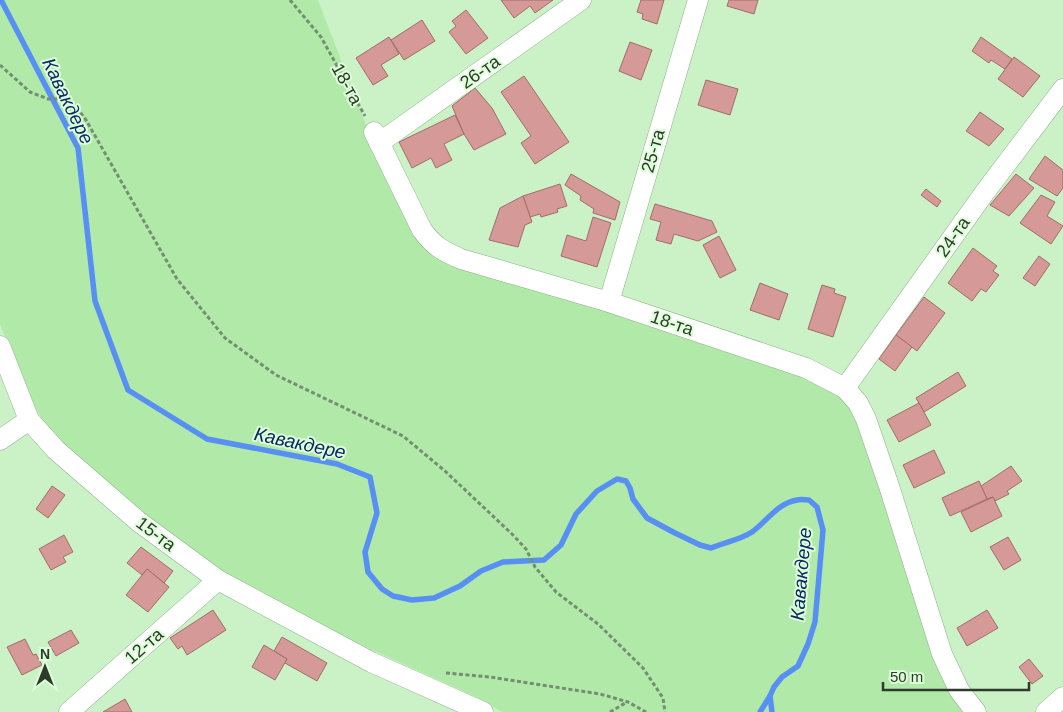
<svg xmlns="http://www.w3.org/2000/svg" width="1063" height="712" font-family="Arial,sans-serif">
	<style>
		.green { fill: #b0e9a8 }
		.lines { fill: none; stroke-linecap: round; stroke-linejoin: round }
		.stream { stroke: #588ff4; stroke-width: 5.5 }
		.building { fill: #d59a98; stroke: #a36b6a }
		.street-casing { stroke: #8cb187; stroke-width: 21 }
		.path { stroke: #748e71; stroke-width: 3; stroke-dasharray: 4 2.5; stroke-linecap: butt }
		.street { stroke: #fff; stroke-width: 20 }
		.labels { text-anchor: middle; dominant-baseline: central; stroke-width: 4; stroke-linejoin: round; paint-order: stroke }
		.street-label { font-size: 18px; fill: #2c3b2a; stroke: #defdd9 }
		.water-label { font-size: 19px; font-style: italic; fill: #092967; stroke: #defdd9 }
	</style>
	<rect width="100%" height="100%" fill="#cbf2c6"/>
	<polygon class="green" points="0,0 318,0 369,133 427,246 772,363 822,384 847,401 864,431 969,712 502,712 476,697 368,648 225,578 142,518 64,445 42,419 28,396 0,324"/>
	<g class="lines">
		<g class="stream">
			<path d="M1 0 78 148 95 301 128 390 207 439 337 464 370 477 377 513 365 552 368 572 382 589 393 596 412 600 434 598 460 586 481 571 503 562 544 560 561 545 576 514 597 491 617 479 626 481 630 488 633 499 647 518 675 533 700 545 711 548C725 542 740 540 752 532 767 521 778 503 797 500 801 499 806 500 809 500L817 507 823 530 815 622 808 644 798 666 782 677 774 687 770 696 772 712"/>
			<polyline points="760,712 770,696"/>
		</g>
	</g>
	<g class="building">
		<polygon points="501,0 553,0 535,13 530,6 514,18"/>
		<polygon points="641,0 664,0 657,24 642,19 643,14 637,12"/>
		<polygon points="729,0 758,0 754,14 727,6"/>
		<polygon points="466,10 488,38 466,54 449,32 456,26 452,21"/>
		<polygon points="422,20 435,41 404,60 391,40"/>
		<polygon points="389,37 399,54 381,65 388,76 373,85 356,58"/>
		<polygon points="981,37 1012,59 1005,69 991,60 989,63 972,51"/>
		<polygon points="630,42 652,50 641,80 619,71"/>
		<polygon points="1014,57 1040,76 1023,97 998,79"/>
		<polygon points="524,76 569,142 535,164 521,143 531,136 501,92"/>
		<polygon points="706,80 738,89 730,115 698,105"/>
		<polygon points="475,88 492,108 506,134 474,150 464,134 452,106"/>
		<polygon points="980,112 1004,129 989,146 966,131"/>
		<polygon points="455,115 464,134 444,144 452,160 436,168 431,158 412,168 399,142"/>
		<polygon points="1045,156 1063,170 1063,188 1057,196 1029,179"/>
		<polygon points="571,174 620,202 615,220 593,213 594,209 580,200 581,196 565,185"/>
		<polygon points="1016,174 1034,188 1009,216 990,205"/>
		<polygon points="560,184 567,206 557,209 558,212 541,217 540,214 530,217 523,196"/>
		<polygon points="926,189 941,201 937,207 921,195"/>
		<polygon points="1041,195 1055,202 1047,216 1063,226 1051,244 1020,223"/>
		<polygon points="523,196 532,222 525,225 518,247 489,240 500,208"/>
		<polygon points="655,204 712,221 717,232 698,241 674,234 671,244 656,240 661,222 650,219"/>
		<polygon points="593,217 611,223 597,267 561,256 567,235 586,241"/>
		<polygon points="719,236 736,270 720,278 703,245"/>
		<polygon points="973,248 997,266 993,271 999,275 986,292 981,289 972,301 948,283"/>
		<polygon points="1039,256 1050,264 1035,286 1023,278"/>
		<polygon points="760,283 788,294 779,320 750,310"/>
		<polygon points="822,285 835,289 834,293 846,297 833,337 808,329"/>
		<polygon points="924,297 945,313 917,351 896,335"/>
		<polygon points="896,335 912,347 895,371 879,359"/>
		<polygon points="958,372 966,386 924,412 916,398"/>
		<polygon points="919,403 931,425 899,442 887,420"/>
		<polygon points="934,450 945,473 914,488 903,465"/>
		<polygon points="1011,466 1022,481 1007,491 1009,494 995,501 993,497 987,499 981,486"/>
		<polygon points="979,481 987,499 950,516 942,498"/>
		<polygon points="52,486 65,495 48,518 36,509"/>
		<polygon points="993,497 1002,516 971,532 961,512"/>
		<polygon points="64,535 73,552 63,557 66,562 51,570 39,549"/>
		<polygon points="1008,537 1021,560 1004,570 990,547"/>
		<polygon points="141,547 173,571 164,583 147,569 142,575 127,563"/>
		<polygon points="147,569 169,587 148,612 126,595"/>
		<polygon points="213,610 226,630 187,655 182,646 178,649 170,638"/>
		<polygon points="987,610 998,628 967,646 957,628"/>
		<polygon points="71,630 79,643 56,656 48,642"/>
		<polygon points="282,637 327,663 317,681 285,663 287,659 274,651"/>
		<polygon points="25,639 33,655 36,654 42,665 22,675 7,647"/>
		<polygon points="264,645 287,659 275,680 252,667"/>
		<polygon points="1029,659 1043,676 1032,684 1019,667"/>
		<polygon points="125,699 132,712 103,712"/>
	</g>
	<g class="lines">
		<defs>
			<g id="street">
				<path d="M374 132 422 230C435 247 441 250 461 259L609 302 806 368 845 388 858 403 866 419 889 486 942 654 959 690 976 712"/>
				<polyline points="379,143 581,0"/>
				<polyline points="609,302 698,0"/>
				<polyline points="0,346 29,420 56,450 139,522 218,580 371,662 483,712"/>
				<polyline points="845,388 985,192 1063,89"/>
				<polyline points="0,440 29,420"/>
				<polyline points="69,712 218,580"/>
				<polyline points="1046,712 1063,697"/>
			</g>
		</defs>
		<use href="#street" class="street-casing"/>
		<g class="path">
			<polyline points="290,0 321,37 365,116"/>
			<polyline points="0,65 30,92 48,99 63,99 75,105 86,120 177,279 225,338 276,375 403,436 445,471 512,534 526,549 535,567 556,592 598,624 643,668 663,698 665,712"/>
			<polyline points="446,673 490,677 600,694 628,702 646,712"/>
			<polyline points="610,712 627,702"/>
		</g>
		<use href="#street" class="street"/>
	</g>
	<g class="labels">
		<g class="street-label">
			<text transform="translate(480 72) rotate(-35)">26-та</text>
			<text transform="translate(347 84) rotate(61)">18-та</text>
			<text transform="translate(653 151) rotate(-74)">25-та</text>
			<text transform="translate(953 237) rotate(-55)">24-та</text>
			<text transform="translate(672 323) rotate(19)">18-та</text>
			<text transform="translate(156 534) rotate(37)">15-та</text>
			<text transform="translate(144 646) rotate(-41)">12-та</text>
		</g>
		<g class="water-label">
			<text transform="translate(68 101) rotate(64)">Кавакдере</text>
			<text transform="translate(300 443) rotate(12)">Кавакдере</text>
			<text transform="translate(801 574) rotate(-85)">Кавакдере</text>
		</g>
	</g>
	<g transform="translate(45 667)" stroke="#defdd9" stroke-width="4" paint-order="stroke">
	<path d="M0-4L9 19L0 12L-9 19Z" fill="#2c3b2a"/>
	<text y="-8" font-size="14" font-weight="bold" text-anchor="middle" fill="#2c3b2a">N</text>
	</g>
	<path d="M883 682v8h146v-8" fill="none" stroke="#2c3b2a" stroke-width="2.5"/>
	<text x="890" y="682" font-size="15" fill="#2c3b2a" stroke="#defdd9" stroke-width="4" paint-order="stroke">50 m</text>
</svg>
